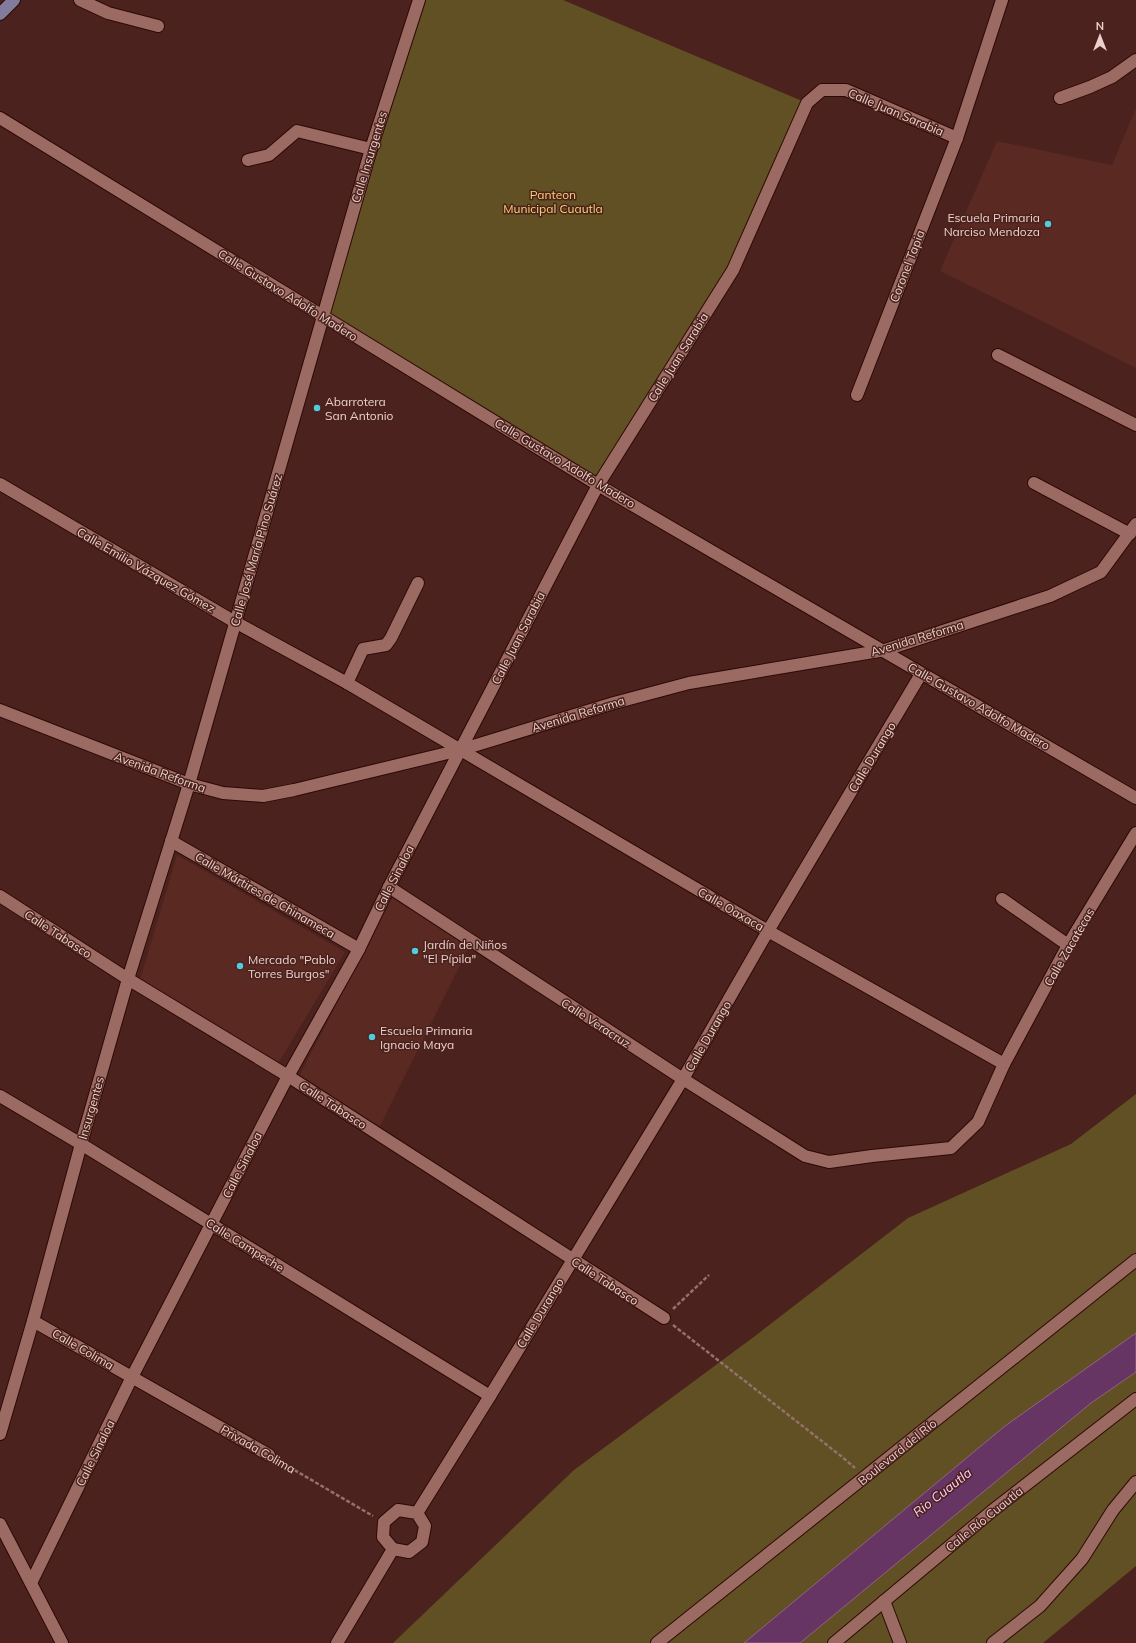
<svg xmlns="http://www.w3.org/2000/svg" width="1136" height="1643" font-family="Mulish,sans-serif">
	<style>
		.built { fill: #5a2922 }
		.green { fill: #605023 }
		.water { fill: #673563; stroke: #8f6482 }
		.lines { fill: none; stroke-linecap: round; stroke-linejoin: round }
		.minor-casing { stroke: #2f0906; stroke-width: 14 }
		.major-casing { stroke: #2f0906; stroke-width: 14 }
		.path { stroke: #94716c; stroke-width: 2.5; stroke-dasharray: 4 2; stroke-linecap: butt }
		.minor { stroke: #9b6b63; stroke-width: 12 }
		.major { stroke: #827b9b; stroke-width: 12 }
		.poi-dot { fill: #54cadd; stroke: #4b221d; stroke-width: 1.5 }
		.labels { text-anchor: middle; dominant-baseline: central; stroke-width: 3; stroke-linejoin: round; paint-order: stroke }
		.street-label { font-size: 12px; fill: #ecd0cb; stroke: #4b221d }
		.park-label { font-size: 12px; fill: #fad570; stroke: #4b221d }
		.poi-label { font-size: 12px; fill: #ecd0cb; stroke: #4b221d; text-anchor: start }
		.water-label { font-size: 13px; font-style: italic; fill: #fecef9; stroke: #4b221d }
	</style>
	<rect width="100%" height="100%" fill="#4b221d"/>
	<g class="built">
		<polygon points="1136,108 1136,368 940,271 997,141 1112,165"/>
		<polygon points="177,855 345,952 279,1062 140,980"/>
		<polygon points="392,898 469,947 379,1128 299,1076"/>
	</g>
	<g class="green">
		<polygon points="419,0 563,0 807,103 733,270 598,485 322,316"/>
		<polygon points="1136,1094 1136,1566 1043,1643 393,1643 574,1470 755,1336 908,1218 1071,1144"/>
	</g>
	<polygon class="water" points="1136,1333 1136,1372 1091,1403 800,1643 744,1643 1005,1426"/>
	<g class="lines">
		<defs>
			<g id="minor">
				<polyline points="80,0 108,13 158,26"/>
				<polyline points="1060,98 1090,87 1112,77 1136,60"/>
				<polyline points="0,118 598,485 1136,798"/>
				<polyline points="248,160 269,155 297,131 371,149"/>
				<polyline points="998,355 1136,425"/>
				<polyline points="857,395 957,138 1002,0"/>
				<polyline points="1034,483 1130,534"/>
				<polyline points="0,484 235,622 347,683 768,931 1004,1064"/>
				<polyline points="347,683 363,649 386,645 391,638 418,583"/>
				<polyline points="0,710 189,784 223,793 263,796 294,790 460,750 614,703 689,683 885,650 1050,596 1101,572 1136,524"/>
				<polyline points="171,841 359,949"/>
				<polyline points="389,887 683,1079 805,1156 829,1162 872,1156 951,1148 978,1122 1004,1064 1068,945 1136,833"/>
				<polyline points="0,896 128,979 288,1076 664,1318"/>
				<polyline points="1002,899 1068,945"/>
				<polyline points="0,1096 81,1144 490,1396"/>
				<polyline points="33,1321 269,1455"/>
				<polyline points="0,1434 33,1321 81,1144 128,979 189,784 371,149 419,0"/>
				<polygon points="398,1510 417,1513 425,1526 422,1542 409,1552 393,1549 383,1537 384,1522"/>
				<polyline points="417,1513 490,1396 683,1079 768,931 921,674"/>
				<polyline points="0,1524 62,1643"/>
				<polyline points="31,1583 132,1377 288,1076 359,949 389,887 598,485 733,270 807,103 822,90 846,90 957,138"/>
				<polyline points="884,1601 900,1643"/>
				<polyline points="337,1643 393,1549"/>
				<polyline points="657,1643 1136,1260"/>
				<polyline points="834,1643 992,1511 1136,1399"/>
				<polyline points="993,1643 1040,1606 1082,1559 1113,1510 1136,1482"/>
			</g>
			<polyline id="major" points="0,14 14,0"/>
		</defs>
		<use href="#minor" class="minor-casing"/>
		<use href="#major" class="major-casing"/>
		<g class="path">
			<polyline points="673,1309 709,1275"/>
			<polyline points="673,1325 841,1456 855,1468"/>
			<polyline points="279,1461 373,1516"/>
		</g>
		<use href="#minor" class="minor"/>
		<use href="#major" class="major"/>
	</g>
	<g class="poi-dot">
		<circle cx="1048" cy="224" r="4"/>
		<circle cx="317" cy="408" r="4"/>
		<circle cx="415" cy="951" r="4"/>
		<circle cx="240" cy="966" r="4"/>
		<circle cx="372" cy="1037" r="4"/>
	</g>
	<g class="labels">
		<g class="street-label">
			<text transform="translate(896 112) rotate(23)">Calle Juan Sarabia</text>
			<text transform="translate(369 157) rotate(-73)">Calle Insurgentes</text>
			<text transform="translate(907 266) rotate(-69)">Coronel Tapia</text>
			<text transform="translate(288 295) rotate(32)">Calle Gustavo Adolfo Madero</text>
			<text transform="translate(678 357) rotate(-58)">Calle Juan Sarabia</text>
			<text transform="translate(565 463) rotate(31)">Calle Gustavo Adolfo Madero</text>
			<text transform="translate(256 550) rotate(-74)">Calle José María Pino Suárez</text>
			<text transform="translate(146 570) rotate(30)">Calle Emilio Vázquez Gómez</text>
			<text transform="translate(518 638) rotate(-63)">Calle Juan Sarabia</text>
			<text transform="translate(917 638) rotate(-17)">Avenida Reforma</text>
			<text transform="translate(979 706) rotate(30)">Calle Gustavo Adolfo Madero</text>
			<text transform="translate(578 714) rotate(-17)">Avenida Reforma</text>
			<text transform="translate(872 757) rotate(-59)">Calle Durango</text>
			<text transform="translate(160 772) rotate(20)">Avenida Reforma</text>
			<text transform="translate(394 878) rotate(-63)">Calle Sinaloa</text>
			<text transform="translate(265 895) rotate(30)">Calle Mártires de Chinameca</text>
			<text transform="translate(731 909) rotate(30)">Calle Oaxaca</text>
			<text transform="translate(58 934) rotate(33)">Calle Tabasco</text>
			<text transform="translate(1069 947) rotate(-60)">Calle Zacatecas</text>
			<text transform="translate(596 1023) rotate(33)">Calle Veracruz</text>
			<text transform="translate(708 1036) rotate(-60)">Calle Durango</text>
			<text transform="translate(333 1105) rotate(33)">Calle Tabasco</text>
			<text transform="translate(91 1108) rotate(-74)">Insurgentes</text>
			<text transform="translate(242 1165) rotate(-63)">Calle Sinaloa</text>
			<text transform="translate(245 1245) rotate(32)">Calle Campeche</text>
			<text transform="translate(605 1281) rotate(33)">Calle Tabasco</text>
			<text transform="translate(540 1313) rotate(-59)">Calle Durango</text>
			<text transform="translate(83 1349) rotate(30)">Calle Colima</text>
			<text transform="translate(258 1449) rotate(30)">Privada Colima</text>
			<text transform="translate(897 1452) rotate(-39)">Boulevard del Río</text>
			<text transform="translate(95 1453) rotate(-64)">Calle Sinaloa</text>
			<text transform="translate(984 1519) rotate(-39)">Calle Río Cuautla</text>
		</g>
		<g class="park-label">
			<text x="553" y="194">Panteon<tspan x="553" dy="14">Municipal Cuautla</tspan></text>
		</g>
		<g class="poi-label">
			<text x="1040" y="217" text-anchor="end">Escuela Primaria<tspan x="1040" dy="14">Narciso Mendoza</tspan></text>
			<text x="325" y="401">Abarrotera<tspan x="325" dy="14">San Antonio</tspan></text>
			<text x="423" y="944">Jardín de Niños<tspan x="423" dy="14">"El Pípila"</tspan></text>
			<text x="248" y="959">Mercado "Pablo<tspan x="248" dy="14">Torres Burgos"</tspan></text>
			<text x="380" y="1030">Escuela Primaria<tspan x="380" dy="14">Ignacio Maya</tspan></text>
		</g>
		<g class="water-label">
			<text transform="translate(942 1492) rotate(-38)">Rio Cuautla</text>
		</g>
	</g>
	<g transform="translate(1100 36)" stroke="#4b221d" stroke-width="3" paint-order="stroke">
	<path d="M0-3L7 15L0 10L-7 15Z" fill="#ecd0cb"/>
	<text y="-6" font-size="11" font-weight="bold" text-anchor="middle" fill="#ecd0cb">N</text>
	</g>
</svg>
